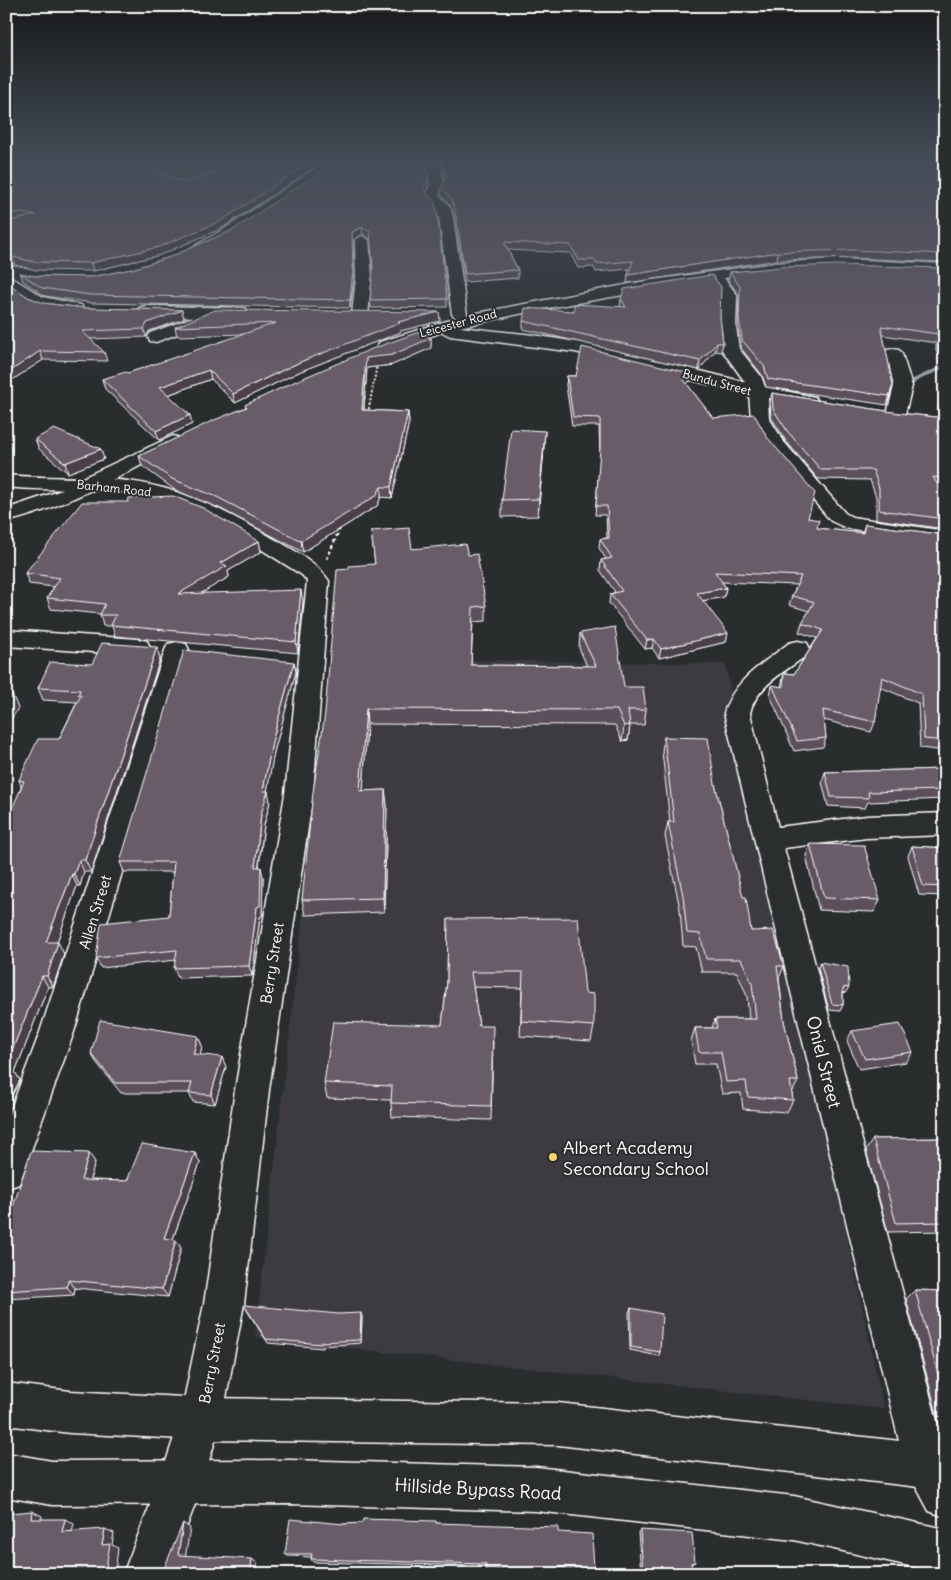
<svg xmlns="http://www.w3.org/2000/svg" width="951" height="1580" font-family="Delius,sans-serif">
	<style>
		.built { fill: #3d3b40 }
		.green { fill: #526c5a; stroke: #a8b6ac }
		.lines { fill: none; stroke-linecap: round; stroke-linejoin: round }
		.stream { fill: #97a1ab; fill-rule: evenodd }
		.minor-casing { stroke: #fff; stroke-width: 3 }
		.tertiary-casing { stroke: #fff; stroke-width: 3 }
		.secondary-casing { stroke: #fff; stroke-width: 3 }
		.path-far1 { stroke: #fff; stroke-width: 2; stroke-dasharray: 2 2; stroke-linecap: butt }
		.path { stroke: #fff; stroke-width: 2.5; stroke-dasharray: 3 3; stroke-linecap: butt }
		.minor { fill: #2a2d2e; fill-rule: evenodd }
		.tertiary { fill: #2a2d2e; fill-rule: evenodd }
		.secondary { fill: #2a2d2e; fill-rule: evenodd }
		.wall { fill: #5a4f5a; stroke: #fff }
		.shaded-wall { fill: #4a404a; stroke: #fff }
		.building { fill: #695c69; stroke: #fff }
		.poi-dot { fill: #ffd166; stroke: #2a2d2e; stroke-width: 2 }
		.labels { text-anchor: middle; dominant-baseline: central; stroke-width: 4; stroke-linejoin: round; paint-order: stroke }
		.far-street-label { font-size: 12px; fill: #fff; stroke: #2a2d2e }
		.street-label { font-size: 15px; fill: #fff; stroke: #2a2d2e }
		.near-street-label { font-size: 18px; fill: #fff; stroke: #2a2d2e }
		.near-poi-label { font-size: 18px; fill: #fff; stroke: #2a2d2e; text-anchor: start }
	</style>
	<rect width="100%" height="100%" fill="#2a2d2e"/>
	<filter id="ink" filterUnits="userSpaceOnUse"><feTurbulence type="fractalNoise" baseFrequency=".02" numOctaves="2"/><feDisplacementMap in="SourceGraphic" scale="10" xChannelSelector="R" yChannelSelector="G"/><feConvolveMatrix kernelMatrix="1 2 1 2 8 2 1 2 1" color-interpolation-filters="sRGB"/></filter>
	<g filter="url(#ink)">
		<polygon class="built" points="332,658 725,664 884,1409 255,1337"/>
		<polygon class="green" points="6,161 280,161 217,177 6,210"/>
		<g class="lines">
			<polygon class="stream" points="945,364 945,368 917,381 905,393 900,392 913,379"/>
			<defs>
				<g id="minor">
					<path d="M327 161H345L331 169C308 184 214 256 193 251L191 248 223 230Z"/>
					<path d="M427 161H439L444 186 439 195 450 207 453 218 467 315 646 281 775 263 837 259 945 264V274L819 269 724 278 737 295 736 326 739 349 761 376 765 387 815 397 818 401 815 405 809 406 768 398 769 418 784 442 845 513 852 517 945 531V544L846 528 831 521 766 445 751 418 749 394 575 352 450 336 442 332 392 350H380L377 346 380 342 456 318 452 314 439 218 436 208 425 196 430 186ZM710 280 721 295 720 326 722 350 745 382 595 345 533 335 460 327 542 309Z"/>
					<polygon points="362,236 369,240 372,277 368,315 360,320 352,315 356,277 355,240"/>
					<polygon points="6,274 43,297 81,305 83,308 75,313 32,304 6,286"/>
					<polygon points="145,306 244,308 252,313 244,318 216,317 214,320 156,342 150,341 148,337 150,333 194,317 139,314 137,311 139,308"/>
					<polygon points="893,349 899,350 902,354 912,386 905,414 903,418 889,418 887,414 894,386 884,354 887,350"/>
					<path d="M173 436 180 438 183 442 180 446C123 473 68 507 6 522V509L62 490 78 480Z"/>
					<polygon points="6,630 138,639 147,641 150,647 147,653 138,655 6,646"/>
					<path d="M798 641 807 643 810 649 807 655C786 671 756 686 750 713L778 827 867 816 945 813V835L867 838 784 848 945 1451V1517L929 1511 905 1466 724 713C733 680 764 663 789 643Z"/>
					<polygon points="177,642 186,644 189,650 74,1032 19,1184 6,1189 6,1122 40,1032 165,650 168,644"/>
					<polygon points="181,1461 197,1467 203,1483 169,1574 123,1574 165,1467"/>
				</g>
				<path id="tertiary" d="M6 475C47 479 88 476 128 481 179 487 225 511 269 536 291 549 314 559 329 581L313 794 269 1090 244 1304 222 1419 197 1499 181 1505 165 1499 159 1483 180 1419 204 1304 235 1090 285 794 307 581 302 575C253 545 201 507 143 495 98 487 52 492 6 487Z"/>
				<g id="secondary">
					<polygon points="6,1383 70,1391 201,1398 558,1403 927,1444 945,1451 945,1495 927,1488 558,1445 201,1440 70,1433 6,1425"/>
					<polygon points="6,1453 52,1461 290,1460 536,1467 794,1496 945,1529 945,1574 794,1540 536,1511 290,1504 52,1505 6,1497"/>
				</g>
			</defs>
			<use href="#minor" class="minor-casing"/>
			<use href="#tertiary" class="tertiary-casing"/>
			<use href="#secondary" class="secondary-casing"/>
			<polyline class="path-far1" points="368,413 377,365"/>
			<polyline class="path" points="327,559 340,528"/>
			<use href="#minor" class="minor"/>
			<use href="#tertiary" class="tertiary"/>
			<use href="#secondary" class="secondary"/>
		</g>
		<g class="wall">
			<polygon points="6,161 185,183 274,166 287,161 324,161 222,228 160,255 93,271 36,270 15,265 6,267 6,222 15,220 6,219"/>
			<polygon points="441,161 945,161 945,262 853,258 777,260 627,283 628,275 630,269 596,272 594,267 578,268 570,253 508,250 518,270 518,278 465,282 455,218 451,206 441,195 441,187 445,180"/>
			<polygon points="428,186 425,192 447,299 447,307 371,308 370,300 373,269 371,240 363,234 353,240 354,277 350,308 92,303 45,296 23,281 20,273 34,276 91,277 132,269 170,257 233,230"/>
			<polygon points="945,268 945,353 936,352 936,343 883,335 893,385 887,405 766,387 762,375 741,348 738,326 739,295 728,280 730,272"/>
			<polygon points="6,282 28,297 43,303 84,308 182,310 184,319 149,331 146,337 90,339 104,352 107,361 43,360 6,384"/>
			<polygon points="621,299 720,317 723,343 721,352 715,351 699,370 523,329 523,321 574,311 620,307"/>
			<polygon points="439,312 440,321 400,331 401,332 301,371 235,403 211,379 168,395 192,424 159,440 105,389 102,379 128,373 246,334 177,336 175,327"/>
			<polygon points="431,338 431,348 392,365 367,368 364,410 408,412 409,422 392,498 381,497 377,506 303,552 219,508 175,490 142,466 139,456 246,407 245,405"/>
			<polygon points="945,360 945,411 938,410"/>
			<polygon points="690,373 689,382 687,384 713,418 817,528 862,533 865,524 945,535 945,751 920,748 918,703 880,687 875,722 871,732 824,720 826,738 823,747 794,751 770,695 772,685 781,687 784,673 794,674 817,638 799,632 802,623 809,611 789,605 792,596 797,585 722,582 726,588 724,597 703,601 726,642 659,658 652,648 645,649 609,603 610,594 615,592 600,570 601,560 606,559 599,548 600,539 607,538 606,515 595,515 600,457 599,426 572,426 566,385 567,376"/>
			<polygon points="772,393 899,413 945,418 945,488 939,488 945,497 945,529 876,519 876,497 870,480 818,479 786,441 771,417 770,402"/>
			<polygon points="35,439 104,459 68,473 39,449"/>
			<polygon points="544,448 538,516 502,517 502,500"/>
			<polygon points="371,531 412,549 468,555 486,606 486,621 473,622 471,665 587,666 579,648 580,633 624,687 646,710 644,725 630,725 628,740 622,741 615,725 367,724 363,791 385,790 387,805 384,912 305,915 302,900 349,569 375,564"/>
			<polygon points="259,541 261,552 228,571 229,577 201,593 303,601 298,653 115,636 112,626 103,626 100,614 51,609 47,598 54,587 29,584 25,573"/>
			<polygon points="160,659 91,872 84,872 80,886 77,886 57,942 64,954 53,987 48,987 15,1072 20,1080 6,1107 21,786 19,780 59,739 77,702 43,700 38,688 92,664"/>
			<polygon points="294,662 296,672 274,752 267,791 270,802 264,825 259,867 263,877 262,916 260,917 252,976 178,978 174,968 176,960 101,968 96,958 169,916 173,872 124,872 120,862"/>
			<polygon points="664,737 715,784 751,931 784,966 779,978 784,1021 798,1081 792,1093 793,1100 787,1112 743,1109 741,1093 722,1094 716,1064 695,1064 691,1041 695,1028 712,1028 715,1019 749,1019 747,996 737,972 702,972 696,947 683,946 680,909 665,836 668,822 670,822 662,751"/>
			<polygon points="945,769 945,799 868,802 865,808 828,806 822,782 825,772"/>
			<polygon points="810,844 880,900 874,912 819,910 806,856"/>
			<polygon points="912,846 945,848 945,896 919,895 908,856"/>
			<polygon points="448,919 585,993 594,1026 591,1041 520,1036 522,988 473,987 479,1026 493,1041 491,1120 392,1117 391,1103 391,1100 327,1098 324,1083 442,1025 447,982"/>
			<polygon points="820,962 846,992 843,993 843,1005 840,1011 829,1010 818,968"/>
			<polygon points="852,1031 913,1052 906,1062 859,1069 847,1041"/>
			<polygon points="198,1036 202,1046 200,1055 226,1067 215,1104 193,1102 189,1093 121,1093 96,1062 91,1053"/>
			<polygon points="945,1138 945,1231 888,1232 866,1150 873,1139"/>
			<polygon points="195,1153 200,1163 173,1239 181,1248 168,1297 75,1288 74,1295 6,1299 6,1228 95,1162 90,1180 127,1181"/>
			<polygon points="915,1290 945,1291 945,1416 938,1417 906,1299"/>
			<polygon points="631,1308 660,1352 659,1356 630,1350 629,1312"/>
			<polygon points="246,1309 362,1317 361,1343 323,1346 323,1348 268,1343"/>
			<polygon points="436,1523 558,1532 594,1569 592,1572 558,1569 558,1574 536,1574 485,1570 485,1566 313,1562 311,1559 312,1557 288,1556 285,1554 344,1524"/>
			<polygon points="640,1530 695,1562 691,1564 692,1573 691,1574 641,1573 638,1532"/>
		</g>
		<g class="shaded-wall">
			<polygon points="312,161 324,161 222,228 160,255 93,271 91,263"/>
			<polygon points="428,178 428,186 423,196 423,189"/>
			<polygon points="362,227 363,234 353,240 354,277 350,308 350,300 352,232"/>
			<polygon points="778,252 777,260 627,283 628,275"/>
			<polygon points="13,257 15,265 6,267 6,259"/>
			<polygon points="182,310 184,319 149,331 146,337 144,329 147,323"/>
			<polygon points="439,312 440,321 400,331 401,332 301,371 235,403 233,394 300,362 398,322"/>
			<polygon points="431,338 431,348 392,365 367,368 363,420 362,410 366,358"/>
			<polygon points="717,343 715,351 699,370 700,361"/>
			<polygon points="40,351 43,360 6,384 6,374"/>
			<polygon points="209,370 211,379 162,397 160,387"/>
			<polygon points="690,373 689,382 682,389 684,380"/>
			<polygon points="408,412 409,422 392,498 391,487"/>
			<polygon points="190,415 192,424 159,440 156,431"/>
			<polygon points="545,431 544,448 538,516 539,499"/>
			<polygon points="101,449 104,459 68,473 65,463"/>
			<polygon points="381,487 381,497 377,506 303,552 301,541"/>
			<polygon points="259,541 261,552 228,571 229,577 181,605 178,594 221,563"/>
			<polygon points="726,588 724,597 695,602 697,593"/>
			<polygon points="301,590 303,601 298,653 296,642"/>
			<polygon points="728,633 726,642 659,658 661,649"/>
			<polygon points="654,639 652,648 645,649 647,640"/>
			<polygon points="157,647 160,659 91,872 85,860"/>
			<polygon points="294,662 296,672 274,752 266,797 268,791 270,802 264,825 257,878 255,867 261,814 263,791 272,742"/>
			<polygon points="12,694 18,708 6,729 6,704"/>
			<polygon points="366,709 367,724 362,806 360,791"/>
			<polygon points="630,725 628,740 622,741 624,726"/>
			<polygon points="385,790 387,805 384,912 383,898"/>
			<polygon points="79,860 84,872 80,886 74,874"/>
			<polygon points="261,867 263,877 262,916 260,917 252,976 249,966 257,907"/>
			<polygon points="72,874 77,886 53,953 46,942"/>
			<polygon points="58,942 64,954 53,987 47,976"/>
			<polygon points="42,976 48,987 15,1072 20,1080 6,1107 6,1065"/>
			<polygon points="849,987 846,992 840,994 843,988"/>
			<polygon points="198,1036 202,1046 198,1064 193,1054"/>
			<polygon points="222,1057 226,1067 215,1104 211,1095"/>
			<polygon points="89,1153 95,1162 87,1189 81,1180"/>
			<polygon points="195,1153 200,1163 170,1247 164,1238"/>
			<polygon points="176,1240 181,1248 168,1297 162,1289"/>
			<polygon points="68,1280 75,1288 74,1295 67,1287"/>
			<polygon points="361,1313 362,1317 361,1343 360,1340"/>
			<polygon points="32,1511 42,1516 41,1524 31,1519"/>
			<polygon points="65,1519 74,1524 71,1537 62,1532"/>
			<polygon points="183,1523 190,1528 185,1559 178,1555"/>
			<polygon points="105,1529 114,1533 112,1545 118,1548 115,1574 105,1573 102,1545"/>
			<polygon points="252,1559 257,1563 256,1574 250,1574"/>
		</g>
		<g class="building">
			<polygon points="6,161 130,161 185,183 236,163 241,161 262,161 274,166 287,161 312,161 221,221 159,247 91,263 34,262 13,257 6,259 6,222 36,215 6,212"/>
			<polygon points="336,161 426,161 428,178 423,189 434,201 437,211 447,299 370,300 373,269 370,232 362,227 352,232 353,269 350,300 90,295 42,288 20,273 34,276 91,277 132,269 170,257 233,230"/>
			<polygon points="442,161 945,161 945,254 855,250 778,252 628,275 633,261 597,264 594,260 579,260 570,245 504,242 518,270 465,274 455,210 451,198 441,187 446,178"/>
			<polygon points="837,265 945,268 945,344 939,344 938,334 881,326 893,385 889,396 768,379 764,366 742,340 739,318 740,287 730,272 782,267"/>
			<polygon points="712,275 721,287 720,317 723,343 717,343 700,361 523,321 525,308 574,311 574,304 626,307 621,299 624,289"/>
			<polygon points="6,282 28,297 43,303 84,308 182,310 147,323 144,329 82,331 104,352 40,351 6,374"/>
			<polygon points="215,310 439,312 398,322 400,323 300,362 233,394 209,370 160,387 190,415 156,431 102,379 126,372 128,373 276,323 175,327"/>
			<polygon points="419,332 431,338 392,355 366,358 362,410 408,412 391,487 381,487 376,496 301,541 217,497 172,479 139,456 212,421 247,407 245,405 296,381 369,350"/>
			<polygon points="582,347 690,373 684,380 713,418 754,414 767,437 815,493 808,518 819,520 817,528 863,533 865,524 945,535 945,741 924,739 922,694 882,677 875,722 823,710 826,738 797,741 772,685 783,687 784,673 794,674 823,630 802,623 814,602 792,596 801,576 715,572 726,588 697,593 728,633 661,649 654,639 647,640 610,594 622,591 601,560 612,558 600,539 609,538 607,506 596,506 600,448 600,418 573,417 567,376 576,376"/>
			<polygon points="945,375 945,402 941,402"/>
			<polygon points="772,393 899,413 945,418 945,479 933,477 945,497 945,519 879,510 879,488 873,470 821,470 788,432 773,409"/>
			<polygon points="54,429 101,449 65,463 35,439"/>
			<polygon points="511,429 545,431 539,499 502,500"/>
			<polygon points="173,496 203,508 259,541 221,563 227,566 178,594 301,590 296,642 111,625 116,615 100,615 105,604 47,598 60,578 25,573 82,502 128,502 129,498"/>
			<polygon points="409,528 412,549 465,544 468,555 477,554 486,606 473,607 471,665 596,666 580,633 615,627 624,687 643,687 646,710 628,710 630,725 624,726 617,710 366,709 360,791 385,790 383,898 302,900 313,792 325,713 337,570 349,569 349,566 375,564 371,531"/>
			<polygon points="102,643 157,647 85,860 79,860 74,874 72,874 46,942 58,942 47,976 42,976 6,1065 6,938 7,936 6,936 6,823 24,781 19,780 38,739 59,739 81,695 78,695 80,690 38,688 50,662 92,664"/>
			<polygon points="184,650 294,662 272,742 263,791 268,791 261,814 255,867 261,867 260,906 257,907 249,966 174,968 177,950 96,958 101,923 169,916 174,862 120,862"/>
			<polygon points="6,693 12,694 6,704"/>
			<polygon points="664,737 708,738 715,784 743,897 746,897 751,931 773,930 784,966 777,966 784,1021 798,1081 790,1081 793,1100 748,1097 746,1081 726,1082 721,1052 699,1052 695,1028 717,1028 715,1019 756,1019 752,983 741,959 706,959 700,934 687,933 683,896 668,822 674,822"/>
			<polygon points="945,769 945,790 868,792 869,798 831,797 825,772"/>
			<polygon points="810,844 864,845 880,900 824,898"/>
			<polygon points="912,846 945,848 945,887 923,886"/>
			<polygon points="578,918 585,993 594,994 594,1026 521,1021 523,972 471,972 479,1026 493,1026 491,1106 391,1103 392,1086 324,1083 333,1022 442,1025 447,982 448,919"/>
			<polygon points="820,962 848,967 849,987 843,988 843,1005 832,1004"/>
			<polygon points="100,1020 198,1036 193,1054 222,1057 211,1095 189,1093 192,1083 115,1083 91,1053"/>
			<polygon points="900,1024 913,1052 865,1059 852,1031"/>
			<polygon points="6,1068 13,1069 6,1082"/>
			<polygon points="945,1138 945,1222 896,1223 873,1139"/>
			<polygon points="142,1144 195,1153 164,1238 176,1240 162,1289 68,1280 67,1287 6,1291 6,1228 31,1151 89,1153 81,1180 127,1181"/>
			<polygon points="915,1290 945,1291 945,1400"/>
			<polygon points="244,1305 338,1314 361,1313 360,1340 321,1342 321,1344 266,1339"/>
			<polygon points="631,1308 662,1314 660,1352 631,1347"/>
			<polygon points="32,1511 31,1519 65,1519 62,1532 105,1529 102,1545 110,1544 105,1573 131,1572 130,1574 6,1574 6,1512 11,1513"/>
			<polygon points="290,1519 344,1524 362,1523 363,1519 436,1521 436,1523 558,1527 558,1532 592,1534 594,1569 558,1567 558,1572 541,1572 485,1568 486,1564 311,1559 312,1554 285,1554"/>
			<polygon points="183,1523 178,1555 252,1559 250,1574 152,1574 152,1572 163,1571"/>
			<polygon points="640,1530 692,1533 695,1562 691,1563 692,1573 681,1573 681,1574 658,1574 659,1572 643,1572"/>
		</g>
	</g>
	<linearGradient id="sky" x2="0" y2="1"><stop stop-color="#171919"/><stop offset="0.42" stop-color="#444c57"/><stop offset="1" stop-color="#444c57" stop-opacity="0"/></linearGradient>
	<rect width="951" height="382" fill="url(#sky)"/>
	<circle class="poi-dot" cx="553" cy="1157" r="5"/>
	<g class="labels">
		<g class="far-street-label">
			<text transform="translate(458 323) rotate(-15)">Leicester Road</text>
			<text transform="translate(717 382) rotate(15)">Bundu Street</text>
			<text transform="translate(114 488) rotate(6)">Barham Road</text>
		</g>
		<g class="street-label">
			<text transform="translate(95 912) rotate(-73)">Allen Street</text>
			<text transform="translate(272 963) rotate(-81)">Berry Street</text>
			<text transform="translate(212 1363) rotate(-79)">Berry Street</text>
		</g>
		<g class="near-street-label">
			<text transform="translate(824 1062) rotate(76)">Oniel Street</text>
			<text transform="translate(478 1489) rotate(3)">Hillside Bypass Road</text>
		</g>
		<g class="near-poi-label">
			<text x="563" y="1147">Albert Academy<tspan x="563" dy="21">Secondary School</tspan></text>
		</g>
	</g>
	<rect width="951" height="1580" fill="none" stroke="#2a2d2e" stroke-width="25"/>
	<rect x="12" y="12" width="926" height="1555" fill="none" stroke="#fff" stroke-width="2" filter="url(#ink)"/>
</svg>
